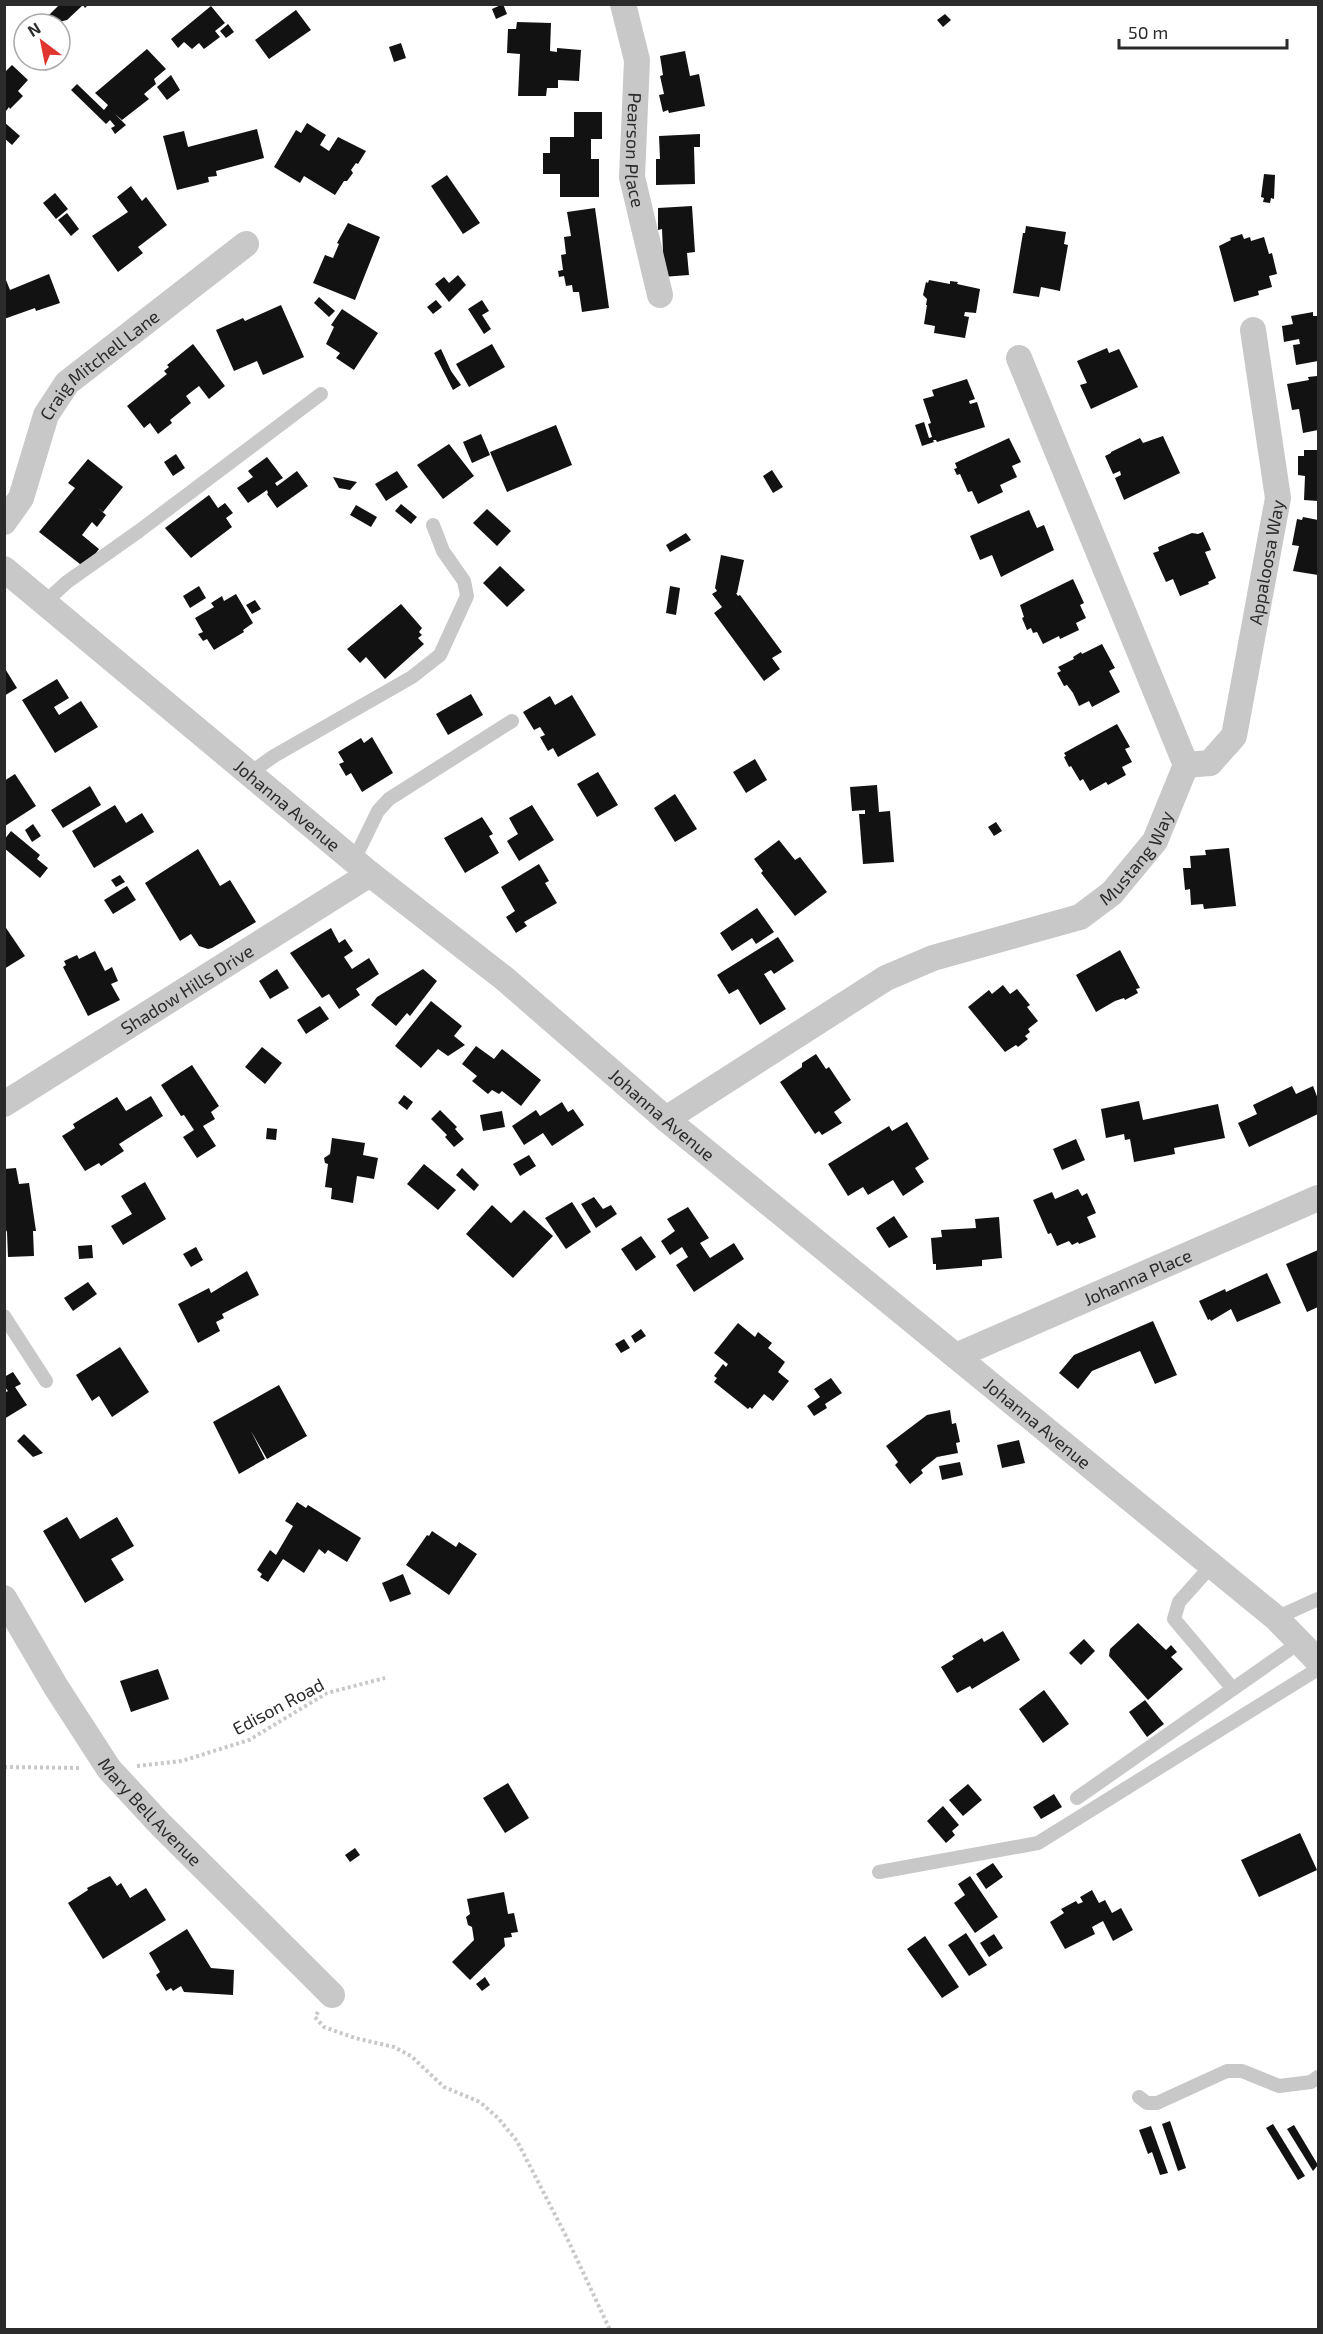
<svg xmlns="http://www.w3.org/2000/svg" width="1323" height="2334" font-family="'Exo 2',sans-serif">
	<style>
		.building { fill: #121212 }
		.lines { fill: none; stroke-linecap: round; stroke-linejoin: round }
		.path { stroke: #c8c8c8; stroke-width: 4; stroke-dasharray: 3 3; stroke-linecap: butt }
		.lane { stroke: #c8c8c8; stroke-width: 14 }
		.street { stroke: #c8c8c8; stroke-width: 26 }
		.labels { text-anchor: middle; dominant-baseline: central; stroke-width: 6; stroke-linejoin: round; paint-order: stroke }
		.street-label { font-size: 18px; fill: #2b2b2b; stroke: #fff }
	</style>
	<rect width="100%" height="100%" fill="#fff"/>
	<g class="building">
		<polygon points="60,4 89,4 85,8 83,5 67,20 55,23 48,16"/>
		<polygon points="503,4 507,14 496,19 492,9"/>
		<polygon points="211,6 225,23 215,31 220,37 204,49 199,43 192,49 184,42 178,48 171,39"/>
		<polygon points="296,10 311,30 269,59 255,40"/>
		<polygon points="945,14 951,20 943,27 937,20"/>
		<polygon points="517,22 551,23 550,51 557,52 557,48 581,50 579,81 558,80 558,88 547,88 546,96 518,96 520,54 507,53 508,29 516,29"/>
		<polygon points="228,24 234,32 226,38 220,31"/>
		<polygon points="401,43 406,58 394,62 389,47"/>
		<polygon points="147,49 166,69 154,79 156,84 144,94 149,99 122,120 115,114 126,125 115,134 111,128 115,126 110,120 106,124 71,90 77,84 104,110 108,105 95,93"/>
		<polygon points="685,51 690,76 699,74 705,106 669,113 668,110 663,112 659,95 664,94 660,76 663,75 660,56"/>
		<polygon points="12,65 28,80 18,91 23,96 10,109 9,107 6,111 4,73"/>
		<polygon points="171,75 180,90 167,100 157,87"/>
		<polygon points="574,112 602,112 602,139 591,139 591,159 599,159 599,197 560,197 560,174 543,174 543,153 550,153 550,137 574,137"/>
		<polygon points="4,122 20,136 12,145 4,138"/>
		<polygon points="307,123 326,135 320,145 329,151 338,137 366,151 358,164 356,163 351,170 353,173 347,181 344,181 335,195 304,176 300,183 274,167 296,130 301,133"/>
		<polygon points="257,129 264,158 216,171 217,176 208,177 209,182 177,190 163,136 184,131 188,147"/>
		<polygon points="700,134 700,147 694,147 695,184 656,185 656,159 660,159 659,136"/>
		<polygon points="1264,174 1275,175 1274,199 1271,198 1270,203 1263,202 1264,198 1261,197"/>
		<polygon points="447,175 480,223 463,234 431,186"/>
		<polygon points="131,186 142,201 146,197 167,225 138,247 143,253 118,272 92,236 128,212 117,197"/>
		<polygon points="55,193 68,209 56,219 43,203"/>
		<polygon points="692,206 695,252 687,253 689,275 662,277 661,252 663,252 662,229 658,230 658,208"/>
		<polygon points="595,208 609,308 582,312 579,292 573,292 572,285 566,286 564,276 559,277 558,271 563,270 561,255 566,254 564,237 571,236 567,212"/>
		<polygon points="67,213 79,229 71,236 58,220"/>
		<polygon points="348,223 380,237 355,300 313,283 325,255 333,258 339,244 337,243"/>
		<polygon points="1026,226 1066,232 1064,244 1068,245 1060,291 1041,287 1039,297 1013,293 1023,233 1025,233"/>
		<polygon points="1242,234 1244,239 1250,237 1251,241 1264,237 1269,254 1272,253 1277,274 1269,276 1272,287 1258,291 1259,295 1234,302 1219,246 1231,240 1230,238"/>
		<polygon points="49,274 60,303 36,311 35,308 4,319 4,275 10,290"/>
		<polygon points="458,275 466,285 449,302 435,284 444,277 449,283"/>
		<polygon points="929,280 950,284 950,281 958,282 957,284 980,289 976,313 965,312 964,316 969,317 965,338 934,333 935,326 924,324 927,305 926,305 927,299 923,295 926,282 928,283"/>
		<polygon points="319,297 335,311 329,317 314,303"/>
		<polygon points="436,300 442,307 433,314 427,307"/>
		<polygon points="482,300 489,311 482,315 491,329 484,334 468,309"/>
		<polygon points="281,305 304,357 263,375 257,361 234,371 216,330 243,318 245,321"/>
		<polygon points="342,309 378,333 354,370 336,358 340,353 326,344 334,327 331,325"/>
		<polygon points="1313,312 1313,316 1318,316 1318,361 1296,365 1293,345 1300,344 1299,339 1284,342 1282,326 1293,324 1291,316"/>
		<polygon points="193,344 225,386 209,399 199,386 186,396 191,403 170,420 172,423 158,434 150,423 144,428 127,406 167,374 164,371 169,367 167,365"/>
		<polygon points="492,344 505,367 469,387 456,364"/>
		<polygon points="1107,348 1109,353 1119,349 1138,387 1091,409 1080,385 1087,383 1077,361"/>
		<polygon points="441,349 451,371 461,385 453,390 434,353"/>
		<polygon points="1317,376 1318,430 1303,433 1299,409 1292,410 1287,384 1309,380 1308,377"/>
		<polygon points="967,379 975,399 969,401 970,404 977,402 985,427 937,442 936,440 933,440 934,442 922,446 915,425 924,422 929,438 932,437 928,424 931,423 923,399 934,396 932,390"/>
		<polygon points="556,425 572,465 507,492 490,452"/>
		<polygon points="481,434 490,455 472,463 463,442"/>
		<polygon points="1163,436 1180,473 1124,500 1115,478 1121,475 1120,471 1113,474 1105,456 1111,453 1111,452 1140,438 1143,443"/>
		<polygon points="1009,438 1021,462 1012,466 1017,477 1000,485 1003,492 978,504 972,491 968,492 960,474 957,475 954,469 957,468 955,463"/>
		<polygon points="449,444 474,476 443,499 417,465"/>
		<polygon points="1304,450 1318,450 1318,501 1304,500 1305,476 1298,475 1298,456 1304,456"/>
		<polygon points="176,454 185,468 173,476 164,462"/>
		<polygon points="267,457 283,478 275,483 277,486 297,471 308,486 277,508 267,494 268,493 267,490 248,503 237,488 253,477 248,471"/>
		<polygon points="88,459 123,487 103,512 98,508 106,515 97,527 92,522 82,535 99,549 85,568 39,532 75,488 68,483"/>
		<polygon points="772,470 783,487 773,493 763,476"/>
		<polygon points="397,471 408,487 386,501 375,484"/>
		<polygon points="333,477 357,482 350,490 339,488"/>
		<polygon points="209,495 218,508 225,503 233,513 226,518 232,527 191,558 165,528"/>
		<polygon points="401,504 417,517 411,524 395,511"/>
		<polygon points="356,505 377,517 371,527 350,515"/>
		<polygon points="487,509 511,531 497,546 473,523"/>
		<polygon points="1029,510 1037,528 1044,525 1054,550 1001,577 992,555 980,560 970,536"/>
		<polygon points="1303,517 1318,520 1318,575 1293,571 1299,546 1292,545 1297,519 1302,520"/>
		<polygon points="1203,532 1211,550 1205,552 1216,578 1208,582 1209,584 1180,596 1173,579 1166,582 1153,553 1159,551 1158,547 1192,533 1198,534"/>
		<polygon points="686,533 691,540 670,552 666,545"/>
		<polygon points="721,555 744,560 737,593 736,593 738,596 740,595 782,652 772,658 780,669 764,681 714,613 722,607 712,594 717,591 715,588"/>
		<polygon points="500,566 525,590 507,607 483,583"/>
		<polygon points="1073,579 1084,603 1080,605 1086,618 1076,623 1079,630 1060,639 1059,636 1043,644 1037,632 1033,633 1031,628 1027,630 1022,618 1024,617 1020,605"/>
		<polygon points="199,586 206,598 190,608 183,596"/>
		<polygon points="670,586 680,588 676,615 666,613"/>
		<polygon points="236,594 253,623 243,630 244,632 214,650 207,639 203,641 198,634 203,632 195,618 214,607 211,603 222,596 224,601"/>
		<polygon points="255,600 261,609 252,614 246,605"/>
		<polygon points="401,604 422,628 419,632 422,635 418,638 424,644 385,679 366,657 360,663 347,649"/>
		<polygon points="1102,644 1115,668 1109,671 1120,692 1092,707 1089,701 1079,706 1073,693 1067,685 1064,686 1057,673 1061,671 1058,667 1074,659 1073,657 1081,652 1082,654"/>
		<polygon points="4,667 17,688 4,696"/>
		<polygon points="57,679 69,698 54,707 59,715 81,701 98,727 55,753 22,700"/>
		<polygon points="471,694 483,715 448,735 436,714"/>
		<polygon points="572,695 596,735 558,757 553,748 548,751 540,737 545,735 540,727 534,730 523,712 550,696 555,705"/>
		<polygon points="1117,724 1130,747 1125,749 1132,762 1122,767 1126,775 1108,785 1106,782 1090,791 1083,779 1080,781 1071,766 1069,767 1064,757 1066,756 1064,753"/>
		<polygon points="372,737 393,773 362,792 351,773 346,776 339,764 344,762 338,752 361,738 364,743"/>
		<polygon points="755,759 767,780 746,793 733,772"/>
		<polygon points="598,772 618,805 597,817 577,784"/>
		<polygon points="15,774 36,806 5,826 4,781"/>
		<polygon points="877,785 879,812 890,811 894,862 863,864 859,814 865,814 865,810 852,811 850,787"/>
		<polygon points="90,786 101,805 63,828 51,810"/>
		<polygon points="675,794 697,829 675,842 654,808"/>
		<polygon points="115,805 126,823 142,813 154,832 94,868 72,831"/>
		<polygon points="532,805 554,840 519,861 507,841 518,834 509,818"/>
		<polygon points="482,817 493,834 489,836 499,853 465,873 444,838"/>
		<polygon points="996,822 1002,831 994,836 988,827"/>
		<polygon points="33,824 41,836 32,842 25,830"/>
		<polygon points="11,831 40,855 37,859 48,868 40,878 4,848 4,840"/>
		<polygon points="779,840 795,860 800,857 827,892 795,916 761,873 763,871 754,859"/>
		<polygon points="1229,848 1236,906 1204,909 1203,904 1191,905 1190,889 1185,890 1183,868 1191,868 1190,856 1206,855 1205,850"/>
		<polygon points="198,849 220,886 230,880 256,922 212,948 208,949 199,946 191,934 180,941 145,883"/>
		<polygon points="539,864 549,881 545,883 557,903 524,922 527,926 516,933 506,917 515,911 501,887"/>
		<polygon points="120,875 125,882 116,887 111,880"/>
		<polygon points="127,886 136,900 113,914 104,900"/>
		<polygon points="757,908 774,932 756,944 752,938 732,951 720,933"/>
		<polygon points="4,925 25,956 4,969"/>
		<polygon points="331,928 339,943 345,939 353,951 344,957 352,969 369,958 379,974 356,989 360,995 339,1009 329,994 322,998 290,953"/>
		<polygon points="778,937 794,961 774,974 771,970 764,974 786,1009 760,1025 738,989 729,994 717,975"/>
		<polygon points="1120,950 1140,988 1136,989 1138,993 1125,1000 1124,998 1115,1001 1096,1012 1076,975"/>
		<polygon points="95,951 105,971 112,967 118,981 111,984 120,1000 88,1016 63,967 66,965 64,961 77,955 79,959"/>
		<polygon points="277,969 289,988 270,999 259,981"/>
		<polygon points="423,969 437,981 410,1016 407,1013 396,1026 371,1005 377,997"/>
		<polygon points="1003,985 1010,994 1017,989 1030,1005 1027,1007 1038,1021 1028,1029 1030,1032 1025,1036 1028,1039 1018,1047 1016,1045 1005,1052 968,1007 989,990 992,994"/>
		<polygon points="431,1001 462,1026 454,1036 465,1045 448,1056 438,1049 421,1068 395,1046"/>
		<polygon points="320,1006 329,1019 306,1034 297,1020"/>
		<polygon points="476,1046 494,1059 502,1049 541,1080 521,1106 502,1091 499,1094 492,1090 488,1094 472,1081 477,1076 462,1064"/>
		<polygon points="262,1047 282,1063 265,1084 245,1067"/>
		<polygon points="816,1054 826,1069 829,1067 851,1100 834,1112 842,1123 822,1135 819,1131 815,1134 780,1082 802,1067 802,1063"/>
		<polygon points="192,1065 219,1106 211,1112 215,1119 203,1126 216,1146 197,1158 183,1137 194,1130 184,1115 181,1116 161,1085"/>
		<polygon points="1292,1086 1296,1094 1313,1086 1318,1099 1318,1114 1249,1147 1238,1123 1257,1114 1253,1105"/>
		<polygon points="404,1095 413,1102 407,1110 398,1103"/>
		<polygon points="151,1096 163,1116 119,1144 124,1151 101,1166 99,1163 85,1171 62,1136 75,1128 73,1124 117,1097 126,1111"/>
		<polygon points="1139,1101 1143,1120 1218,1104 1225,1138 1174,1148 1175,1154 1134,1162 1130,1139 1125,1140 1124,1134 1106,1138 1101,1109"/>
		<polygon points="562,1102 568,1112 573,1109 584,1125 552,1146 543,1133 524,1145 512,1126 536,1110 540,1116"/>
		<polygon points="440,1110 457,1127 455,1129 464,1139 454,1147 445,1137 447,1135 431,1119"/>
		<polygon points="502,1111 505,1127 483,1131 480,1115"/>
		<polygon points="907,1122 929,1159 915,1168 924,1182 903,1196 893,1180 868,1195 863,1187 848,1196 828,1164 889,1126 892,1131"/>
		<polygon points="267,1128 277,1129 276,1140 266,1139"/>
		<polygon points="332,1138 365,1143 363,1155 378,1158 374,1179 357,1176 353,1203 331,1199 332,1188 325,1187 328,1164 325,1163 324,1158 330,1154"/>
		<polygon points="1076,1139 1085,1160 1062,1170 1053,1149"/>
		<polygon points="529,1155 536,1166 520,1176 513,1164"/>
		<polygon points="424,1164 456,1190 438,1210 407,1184"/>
		<polygon points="16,1168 19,1184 29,1183 36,1231 33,1231 34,1256 8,1257 7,1232 4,1226 4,1169"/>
		<polygon points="462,1168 479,1185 474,1191 456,1175"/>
		<polygon points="145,1182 166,1219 123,1245 111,1226 132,1214 121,1196"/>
		<polygon points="1078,1189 1082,1196 1087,1193 1096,1213 1087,1217 1096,1237 1079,1244 1078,1242 1072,1245 1069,1241 1057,1246 1051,1233 1048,1234 1033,1200 1052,1192 1055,1199"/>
		<polygon points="594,1197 603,1209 611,1205 617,1214 596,1228 581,1204"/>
		<polygon points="572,1202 591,1232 566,1249 545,1218"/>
		<polygon points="492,1205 511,1223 524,1210 553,1236 513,1278 466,1234"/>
		<polygon points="688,1207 709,1238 700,1243 710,1258 734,1243 744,1259 694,1292 676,1265 688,1257 682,1247 670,1255 661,1241 675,1231 667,1219"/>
		<polygon points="894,1216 908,1237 889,1248 876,1228"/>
		<polygon points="999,1217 1002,1258 982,1260 982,1266 936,1270 936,1264 933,1264 931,1238 942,1237 941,1230 976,1228 975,1219"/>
		<polygon points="641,1236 656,1257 636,1271 621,1249"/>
		<polygon points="92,1245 93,1258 79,1259 78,1246"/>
		<polygon points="196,1247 203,1260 191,1267 183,1254"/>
		<polygon points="1318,1250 1318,1307 1307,1312 1286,1264"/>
		<polygon points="247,1271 259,1295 222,1314 224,1318 216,1322 220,1331 198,1343 178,1304 209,1288 211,1293"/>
		<polygon points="1267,1273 1281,1303 1237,1322 1231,1309 1211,1321 1210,1319 1208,1320 1199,1301 1225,1289 1226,1292"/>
		<polygon points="88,1282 97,1294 73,1311 64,1298"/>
		<polygon points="1153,1321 1177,1375 1155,1384 1140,1351 1092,1371 1078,1389 1059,1373 1074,1355"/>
		<polygon points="738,1323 755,1337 758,1332 772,1343 768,1348 785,1362 778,1372 789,1381 773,1401 764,1394 752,1409 750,1407 748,1409 714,1382 717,1378 714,1376 723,1364 726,1367 728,1364 714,1353"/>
		<polygon points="641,1329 646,1336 635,1343 631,1336"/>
		<polygon points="624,1339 630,1348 621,1353 615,1344"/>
		<polygon points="120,1347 149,1392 112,1417 99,1396 92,1401 76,1375"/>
		<polygon points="13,1372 21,1384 15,1387 27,1405 4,1419 4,1393 8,1391 4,1386 4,1377"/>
		<polygon points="831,1378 842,1393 825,1404 827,1408 814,1416 807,1406 820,1397 814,1389"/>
		<polygon points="279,1385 307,1436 267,1459 251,1431 265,1459 239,1474 213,1422"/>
		<polygon points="950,1410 952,1424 956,1423 960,1442 956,1443 958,1453 937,1457 921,1470 923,1473 910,1484 895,1465 898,1462 886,1446 927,1415"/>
		<polygon points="24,1434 43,1453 33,1457 17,1441"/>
		<polygon points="1019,1440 1025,1463 1002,1468 997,1445"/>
		<polygon points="960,1462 963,1475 942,1480 939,1466"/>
		<polygon points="297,1502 306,1508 308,1505 361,1538 347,1562 328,1550 325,1554 319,1549 304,1573 283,1559 268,1582 260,1577 262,1574 257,1570 270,1550 276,1555 293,1526 285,1521"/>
		<polygon points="67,1517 80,1539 117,1517 134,1546 111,1559 124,1580 85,1603 43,1531"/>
		<polygon points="432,1531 456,1547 459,1542 477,1554 449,1595 406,1565 427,1535 429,1536"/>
		<polygon points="403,1574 411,1594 390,1602 382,1583"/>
		<polygon points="1138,1623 1166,1650 1171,1645 1177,1652 1171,1657 1183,1669 1148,1700 1109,1656 1110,1649"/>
		<polygon points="1003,1631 1020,1660 972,1689 970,1686 957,1693 941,1667 954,1659 952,1656 982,1638 984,1642"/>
		<polygon points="1084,1639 1095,1651 1081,1665 1069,1653"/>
		<polygon points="158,1669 169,1699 131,1712 120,1681"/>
		<polygon points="1044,1690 1069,1724 1043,1743 1019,1709"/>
		<polygon points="1145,1700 1164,1724 1147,1737 1129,1712"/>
		<polygon points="508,1783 529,1818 505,1833 483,1798"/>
		<polygon points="968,1784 982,1800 963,1816 949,1800"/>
		<polygon points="1054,1794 1062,1807 1041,1819 1033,1807"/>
		<polygon points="943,1806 959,1825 952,1831 955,1835 946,1843 927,1821"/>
		<polygon points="1300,1833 1317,1870 1259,1897 1241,1860"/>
		<polygon points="355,1848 360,1855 350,1862 345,1855"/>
		<polygon points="993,1863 1003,1877 986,1889 976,1874"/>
		<polygon points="110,1876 117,1886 121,1883 130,1898 146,1888 166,1920 103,1959 68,1903 88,1890 87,1888"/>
		<polygon points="970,1876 998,1917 975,1933 954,1903 965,1895 958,1884"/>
		<polygon points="1092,1890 1099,1903 1105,1900 1112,1913 1121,1908 1133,1930 1113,1941 1103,1921 1092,1927 1095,1934 1065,1949 1050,1922 1064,1913 1061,1909 1076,1901 1078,1904 1083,1902 1080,1897"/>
		<polygon points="504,1892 508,1914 514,1913 518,1932 511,1933 512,1937 504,1938 505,1946 470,1980 452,1962 474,1940 472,1927 468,1925 466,1917 470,1914 467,1899"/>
		<polygon points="187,1929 211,1968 234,1970 233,1995 184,1992 181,1986 173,1991 171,1988 166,1991 156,1975 160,1972 149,1953"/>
		<polygon points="966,1933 987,1965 969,1976 948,1945"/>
		<polygon points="994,1934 1003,1948 989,1957 980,1943"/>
		<polygon points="925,1936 959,1987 942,1998 907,1949"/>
		<polygon points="485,1977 490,1985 482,1991 476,1984"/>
		<polygon points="1170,2121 1186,2168 1178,2171 1162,2124"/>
		<polygon points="1273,2124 1305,2176 1298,2180 1266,2128"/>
		<polygon points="1294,2125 1318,2165 1313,2171 1287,2129"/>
		<polygon points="1151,2126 1168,2173 1160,2175 1152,2152 1148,2154 1139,2130"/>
	</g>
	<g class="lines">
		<g class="path">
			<polyline points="137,1766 182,1761 249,1740 327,1693 385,1678"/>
			<polyline points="4,1767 82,1768"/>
			<polyline points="318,2012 315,2017 324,2027 355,2038 394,2047 411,2056 444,2087 480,2102 498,2118 517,2141 567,2238 610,2330"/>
		</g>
		<g class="lane">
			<polyline points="45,602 67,582 139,531 321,394"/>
			<polyline points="250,773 274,756 412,677 440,655 467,596 464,581 443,551 433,525"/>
			<polyline points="354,860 378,811 389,799 512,721"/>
			<polyline points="4,1316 46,1381"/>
			<polyline points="1212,1565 1179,1602 1174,1619 1233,1689"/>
			<polyline points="1276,1618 1318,1599"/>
			<polyline points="1077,1798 1300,1642"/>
			<polyline points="879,1872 1038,1843 1318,1669"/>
			<polyline points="1139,2097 1147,2103 1157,2103 1227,2071 1242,2071 1279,2086 1311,2082 1318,2077"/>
		</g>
		<g class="street">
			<path id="s1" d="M623 4 637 60 632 177 660 295"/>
			<path id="s2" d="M4 522 21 498 46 415 67 383 246 244"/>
			<path id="s3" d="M4 569 370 874 505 979 666 1119 1276 1618 1318 1661"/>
			<path id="s4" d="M1186 765 1210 763 1234 736 1278 498 1253 330"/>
			<path id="s5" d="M4 1104 370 874"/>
			<path id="s6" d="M666 1119 886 978 933 958 1080 917 1112 893 1155 841 1186 765 1019 358"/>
			<path id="s7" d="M956 1356 1318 1198"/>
			<path id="s8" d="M4 1598 56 1687 109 1769 160 1824 332 1995"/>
		</g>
	</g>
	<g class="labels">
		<g class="street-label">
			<text stroke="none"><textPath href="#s1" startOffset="148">Pearson Place</textPath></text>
			<text stroke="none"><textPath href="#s2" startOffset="190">Craig Mitchell Lane</textPath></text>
			<text stroke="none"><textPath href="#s4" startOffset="237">Appaloosa Way</textPath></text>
			<text stroke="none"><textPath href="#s3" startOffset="369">Johanna Avenue</textPath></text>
			<text stroke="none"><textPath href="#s6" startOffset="548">Mustang Way</textPath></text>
			<text stroke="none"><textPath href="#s5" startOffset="216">Shadow Hills Drive</textPath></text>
			<text stroke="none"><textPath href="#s3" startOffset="855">Johanna Avenue</textPath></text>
			<text stroke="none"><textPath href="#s7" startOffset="198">Johanna Place</textPath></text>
			<text stroke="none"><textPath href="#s3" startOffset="1341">Johanna Avenue</textPath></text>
			<text transform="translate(278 1706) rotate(-28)">Edison Road</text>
			<text stroke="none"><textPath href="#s8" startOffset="260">Mary Bell Avenue</textPath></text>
		</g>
	</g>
	<rect width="1323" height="2334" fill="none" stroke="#2b2b2b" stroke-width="12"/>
	<g transform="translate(42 42) rotate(328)"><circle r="28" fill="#ffffff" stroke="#aaaaaa" stroke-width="1.5"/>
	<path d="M0-4.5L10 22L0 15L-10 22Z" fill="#e1352f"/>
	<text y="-9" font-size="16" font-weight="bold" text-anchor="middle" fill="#2b2b2b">N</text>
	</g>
	<path d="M1119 39v9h168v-9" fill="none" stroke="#2b2b2b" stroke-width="3"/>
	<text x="1128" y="39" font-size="18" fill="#2b2b2b" stroke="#ffffff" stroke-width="4.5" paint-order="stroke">50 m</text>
</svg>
